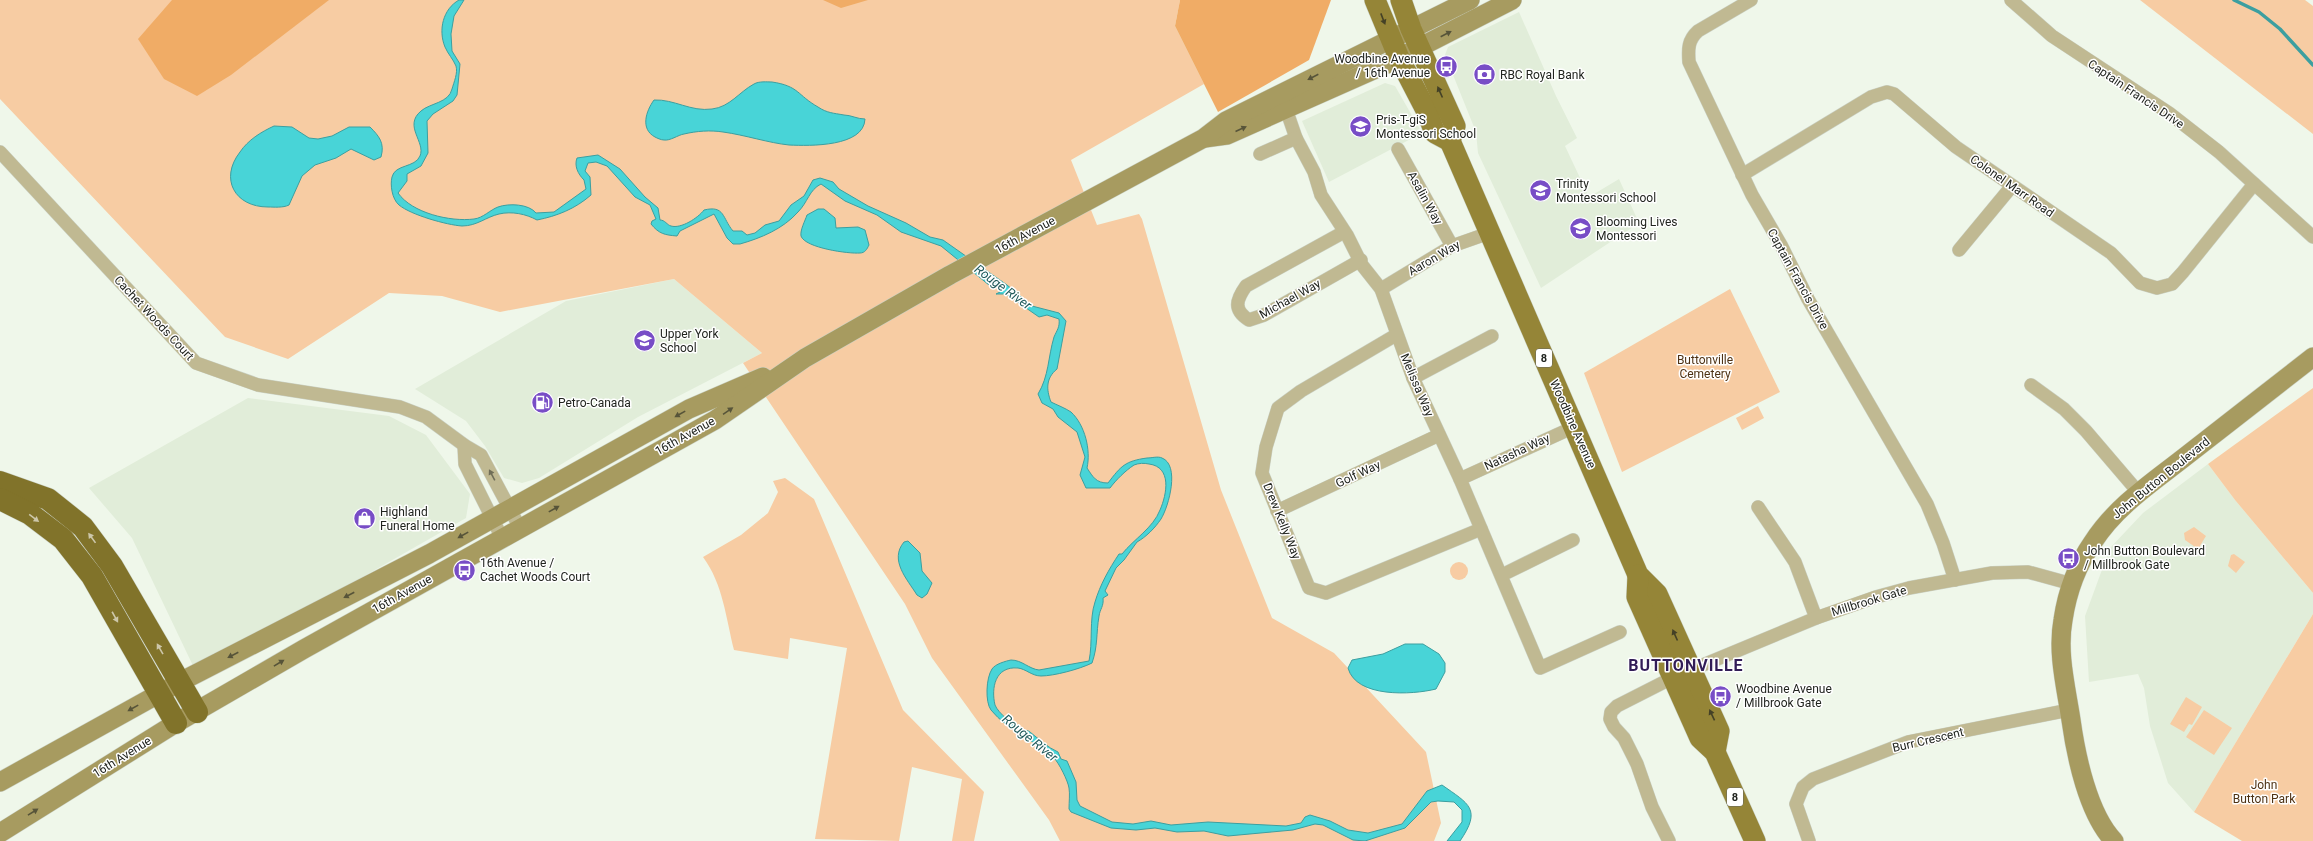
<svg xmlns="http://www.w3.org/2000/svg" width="2313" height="841" font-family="Roboto,sans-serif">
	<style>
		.built { fill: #e1edd9 }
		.green { fill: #f7cca3 }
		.forest { fill: #f0ac66 }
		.water { fill: #48d4d7; stroke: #3c9fa0 }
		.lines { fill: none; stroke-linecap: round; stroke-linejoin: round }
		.stream { stroke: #3c9fa0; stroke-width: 3.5 }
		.street-casing { stroke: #cad1c5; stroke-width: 14 }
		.secondary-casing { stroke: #cad1c5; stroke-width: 20 }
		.primary-casing { stroke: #cad1c5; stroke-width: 22 }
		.highway-casing { stroke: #cad1c5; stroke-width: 23 }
		.street { stroke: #c0b992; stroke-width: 13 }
		.secondary { stroke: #a79b60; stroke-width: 19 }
		.primary { stroke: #958537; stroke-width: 21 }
		.highway { stroke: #81732a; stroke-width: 22 }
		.oneway { fill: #444126 }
		.oneway2 { fill: #575439 }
		.oneway3 { fill: #706e58 }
		.oneway4 { fill: #cdc7aa }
		.labels { text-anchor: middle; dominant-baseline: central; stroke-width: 3; stroke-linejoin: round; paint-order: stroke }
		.shield { fill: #fff; stroke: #646662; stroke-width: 1 }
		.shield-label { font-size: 11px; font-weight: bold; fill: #21241f }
		.poi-label { font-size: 12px; fill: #21241f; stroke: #fff; text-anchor: start }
		.street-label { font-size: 12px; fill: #21241f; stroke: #fff }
		.park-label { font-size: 12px; fill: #4e3214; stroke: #fff }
		.water-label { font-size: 13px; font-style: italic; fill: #215b5c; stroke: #fff }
		.district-label { font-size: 16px; font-weight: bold; letter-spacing: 1px; fill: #321d57; stroke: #fff }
	</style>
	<rect width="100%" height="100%" fill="#eff7ea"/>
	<g class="built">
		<polygon points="1519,12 1556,96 1577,138 1565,146 1589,197 1619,179 1639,223 1541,288 1478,153 1476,132 1445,55 1448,47"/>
		<polygon points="1385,83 1395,86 1422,133 1329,182 1302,121"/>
		<polygon points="674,279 762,353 638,417 539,478 522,483 504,478 485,446 466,421 415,389 566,301"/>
		<polygon points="248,398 389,416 426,435 470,494 466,518 196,672 132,538 89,488"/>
		<polygon points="2208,464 2235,500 2313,593 2313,614 2194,812 2168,783 2150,726 2144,688 2138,674 2089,682 2085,616 2110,548 2143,513"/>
	</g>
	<g class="green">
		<polygon points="0,0 1180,0 1175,26 1204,84 1071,160 1097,225 1139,214 1142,219 1221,490 1272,618 1334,653 1426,752 1441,823 1434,841 1060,841 1049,820 932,658 905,604 743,363 762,353 674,279 500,312 442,296 389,293 288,359 225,337 0,99"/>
		<polygon points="2140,0 2305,0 2313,6 2313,134"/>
		<polygon points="1730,289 1780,392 1622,472 1584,373"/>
		<polygon points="2313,388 2313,593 2235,500 2208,464"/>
		<polygon points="1758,406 1764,418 1742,430 1736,418"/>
		<path d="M785 478 814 499 903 710 984 792 974 841H952L962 779 912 767 899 841 815 839 847 648 790 638 788 659 734 650C726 618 723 584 703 557L741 535 768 513 778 492 773 481Z"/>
		<polygon points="2194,527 2206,536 2198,549 2185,540 2184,533"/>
		<polygon points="2234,554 2245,562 2236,573 2228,566 2231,555"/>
		<circle cx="1459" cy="571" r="9"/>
		<polygon points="2313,614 2313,841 2242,841 2194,812"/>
		<polygon points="2186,697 2202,707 2192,725 2189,724 2184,732 2170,724"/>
		<polygon points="2204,710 2232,728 2214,755 2186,737"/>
	</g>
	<g class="forest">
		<polygon points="172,0 329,0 231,75 197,96 164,79 138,39"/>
		<polygon points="823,0 868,0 841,8"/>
		<polygon points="1180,0 1331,0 1309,60 1218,112 1175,26"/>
	</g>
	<g class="water">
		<path d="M459 0H464L454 16 451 34 452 51 460 64 457 95 453 101 433 114 427 121 428 153 421 166 407 174V181L398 193C412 213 450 222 474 219 483 218 490 210 498 207 509 203 529 204 536 213L554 212 586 189 584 180C578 174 574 166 577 158L598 155 620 169 645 197 658 208 660 220C665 220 667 225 671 226 681 229 698 218 704 210 725 205 722 218 733 231H742L747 235 755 233 765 225 779 221 791 205 804 196 813 180 820 178 833 182 839 189 868 206 906 223 930 237 943 240 1007 285 1032 306 1059 313 1066 321 1057 369C1046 378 1046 389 1051 402 1057 405 1065 408 1071 412 1085 425 1091 450 1087 468 1093 477 1096 483 1108 483 1121 466 1125 461 1147 458 1152 458 1158 456 1162 458 1180 465 1169 506 1161 519 1155 528 1146 537 1137 542L1124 560 1116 568 1105 591 1108 595 1103 598C1104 606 1100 609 1099 616 1096 634 1098 646 1092 663 1080 669 1054 676 1041 676 1032 676 1026 669 1018 668 995 666 991 688 995 705 998 713 1014 726 1022 729 1025 731 1028 730 1030 732 1040 740 1047 747 1058 752L1061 759 1067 761 1076 782 1077 800 1080 806 1112 822 1133 824 1151 821 1171 825 1208 822 1286 826 1301 823 1305 817 1310 815 1330 821 1348 830 1368 833 1402 824 1427 791 1442 785C1469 804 1482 809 1460 841H1447L1462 822V810L1454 802 1438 801 1431 802 1405 828 1365 841 1353 840 1323 825 1315 824 1293 830 1228 836 1204 831 1177 832 1155 828 1136 830 1111 828 1071 812 1069 809C1069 802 1070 794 1069 788 1068 781 1059 763 1054 758 1035 740 1008 731 991 710 985 702 986 678 992 669 995 664 1006 661 1011 660 1022 660 1029 669 1039 670L1089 661C1093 642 1089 620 1095 602 1100 585 1109 569 1119 554H1122C1134 539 1153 528 1160 510 1167 494 1172 467 1149 464 1144 463 1139 463 1134 465 1125 471 1116 480 1110 488H1086L1080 475 1085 457 1077 432 1058 417 1053 409 1042 403 1038 394C1049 376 1048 357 1054 337 1057 330 1060 327 1059 319L1047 315 1039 317 1006 294H996L1000 292 1001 289 989 285 941 246 901 232 877 215 845 201 821 184C809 190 808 202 798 212 783 229 761 238 740 244H733L727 238 714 214 680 231 677 236C665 235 659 234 651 224L652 221 656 219 650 205 635 197 607 166 596 162 588 163 585 171 590 177 591 195C575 209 557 216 537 220 526 214 512 211 499 214 486 217 477 226 462 226 447 225 411 215 399 205 392 199 390 185 392 177 395 164 415 168 420 156 426 142 403 126 421 111 430 103 449 103 452 89 454 82 458 73 456 66 453 59 448 54 445 47 438 30 443 9 459 0Z"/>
		<path d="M772 82C799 86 797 95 818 107 827 113 833 113 844 115 851 115 857 119 865 119 864 147 810 146 789 145 769 143 745 135 723 132 710 130 697 131 684 134 678 135 670 141 664 140 661 140 657 138 655 137 640 129 646 111 654 100 674 99 691 112 712 109 730 107 739 92 754 84 759 81 767 82 772 82Z"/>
		<path d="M274 126 292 127 309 138 318 139 332 136 349 127H370C379 136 385 143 381 157L374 160 351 149 336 158 315 165 302 176 289 205C283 208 274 207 268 207 235 207 219 179 240 152 248 140 261 132 274 126Z"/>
		<path d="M818 209H824L835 218 836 228 858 227 865 230 869 245C867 249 865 253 860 253 849 254 805 248 801 236 800 230 805 221 807 215Z"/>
		<path d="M908 541 920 553 922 571 932 583 927 594 922 598 917 595C907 579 889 560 904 542Z"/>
		<path d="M1405 644H1423L1439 654 1445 663V672L1436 689C1412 695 1356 698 1348 668L1352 660 1383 654Z"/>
	</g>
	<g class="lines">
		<polyline class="stream" points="2234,0 2259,12 2280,29 2313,65"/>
		<defs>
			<g id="street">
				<path d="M1751 0 1698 31C1688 40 1688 49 1689 62L1752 195 1781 245 1808 299 1927 504 1943 543 1955 580"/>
				<polyline points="2011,0 2052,36 2169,113 2219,152 2313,237"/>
				<polyline points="1286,109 1296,138 1314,172 1321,195 1347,235 1362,265 1381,289 1413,378 1460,479 1540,668 1620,632"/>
				<polyline points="1398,149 1452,246"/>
				<polyline points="0,152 196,363 258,385 400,407 426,417 464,445 481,455 520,528"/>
				<polyline points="1260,154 1296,138"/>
				<polyline points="1742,175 1871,97 1887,92 1894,94 1956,147 2111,253 2140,283 2157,288 2172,284 2183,272 2254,184"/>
				<path d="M1344 232 1246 286C1236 300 1233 310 1249 320L1264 315 1361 260"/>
				<polyline points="1959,250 2012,186"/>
				<polyline points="1381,289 1452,246 1489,233"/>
				<polyline points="1396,335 1301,391 1278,408 1266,447 1262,473 1309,588 1326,593 1481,529"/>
				<polyline points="1413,378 1492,336"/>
				<polyline points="2031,385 2064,409 2086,431 2139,493"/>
				<polyline points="464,445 465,464 502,538"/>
				<polyline points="1460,479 1574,427"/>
				<polyline points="1758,507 1795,562 1816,618"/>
				<polyline points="1277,511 1439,435"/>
				<polyline points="1502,575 1573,540"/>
				<polyline points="1669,841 1652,807 1637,764 1624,738 1614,727 1610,719 1611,712 1617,706 1674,677 1816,618 1876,597 1909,588 1992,573 2028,572 2072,584"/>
				<polyline points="1809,841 1796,804 1803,787 1813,779 1908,742 2069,710"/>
			</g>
			<g id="secondary">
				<polyline points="1205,138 1227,135 1389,63 1512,0"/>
				<polyline points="0,782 180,682 429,554 689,409 763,377"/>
				<polyline points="0,833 176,723 304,649 715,420 805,358 950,275 1204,138 1226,121 1470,0"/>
				<path d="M2114 841C2088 814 2076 756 2071 720 2066 687 2057 653 2063 620 2067 593 2077 565 2093 542 2116 506 2153 482 2186 456 2228 423 2271 390 2313 357"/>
			</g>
			<g id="primary">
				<polyline points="1375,0 1399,58 1427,112 1435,133 1450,141"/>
				<polyline points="1401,0 1411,29 1455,126 1450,141 1638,575 1657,594 1719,731 1715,752"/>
				<polyline points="1638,575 1637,597 1700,738 1715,752 1755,841"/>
			</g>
			<g id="highway">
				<polyline points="0,482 48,499 83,527 112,566 197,712"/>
				<polyline points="0,499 30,514 63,539 92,576 176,723"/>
			</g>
		</defs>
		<use href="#street" class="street-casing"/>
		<use href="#secondary" class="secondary-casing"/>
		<use href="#primary" class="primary-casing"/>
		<use href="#highway" class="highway-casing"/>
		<use href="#street" class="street"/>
		<use href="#secondary" class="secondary"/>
		<use href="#primary" class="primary"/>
		<use href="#highway" class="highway"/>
	</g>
	<defs><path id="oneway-solid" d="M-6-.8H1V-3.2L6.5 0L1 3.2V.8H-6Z"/></defs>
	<g class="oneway">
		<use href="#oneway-solid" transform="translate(1383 19) rotate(69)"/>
		<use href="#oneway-solid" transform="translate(1440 92) rotate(-114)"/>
		<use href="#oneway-solid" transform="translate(1675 635) rotate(-114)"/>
		<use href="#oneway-solid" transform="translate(1712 715) rotate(-115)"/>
	</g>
	<g class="oneway2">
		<use href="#oneway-solid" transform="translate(1446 34) rotate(-27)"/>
		<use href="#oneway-solid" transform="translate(1313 77) rotate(153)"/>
		<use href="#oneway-solid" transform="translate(1241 129) rotate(-24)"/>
		<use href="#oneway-solid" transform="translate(728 411) rotate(-34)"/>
		<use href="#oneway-solid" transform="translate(680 414) rotate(151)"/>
		<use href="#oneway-solid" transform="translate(554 509) rotate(-29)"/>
		<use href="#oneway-solid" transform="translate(463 535) rotate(151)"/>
		<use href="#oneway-solid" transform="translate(349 595) rotate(152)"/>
		<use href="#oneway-solid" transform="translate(233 655) rotate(153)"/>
		<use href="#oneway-solid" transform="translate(279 663) rotate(-31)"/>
		<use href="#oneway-solid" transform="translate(133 708) rotate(151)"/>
		<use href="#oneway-solid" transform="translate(33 812) rotate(-32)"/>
	</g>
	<use class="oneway3" href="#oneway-solid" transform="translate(492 475) rotate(-118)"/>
	<g class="oneway4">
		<use href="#oneway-solid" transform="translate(34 518) rotate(37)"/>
		<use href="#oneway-solid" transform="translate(92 538) rotate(-126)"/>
		<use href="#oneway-solid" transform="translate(115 617) rotate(61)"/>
		<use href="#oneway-solid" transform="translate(160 649) rotate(-120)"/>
	</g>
	<defs>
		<symbol id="bus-disc" viewBox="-11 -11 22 22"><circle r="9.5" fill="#784dc6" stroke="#fff"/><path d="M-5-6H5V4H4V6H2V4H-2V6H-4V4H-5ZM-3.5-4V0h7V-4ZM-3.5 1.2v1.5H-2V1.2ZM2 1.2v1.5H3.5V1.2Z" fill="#fff"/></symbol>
		<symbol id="bank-disc" viewBox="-11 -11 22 22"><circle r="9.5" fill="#784dc6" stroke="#fff"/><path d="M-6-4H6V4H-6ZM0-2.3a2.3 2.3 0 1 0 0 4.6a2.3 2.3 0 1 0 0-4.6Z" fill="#fff"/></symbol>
		<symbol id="school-disc" viewBox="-11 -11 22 22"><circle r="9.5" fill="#784dc6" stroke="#fff"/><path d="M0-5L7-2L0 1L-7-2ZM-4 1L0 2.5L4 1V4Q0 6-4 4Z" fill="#fff"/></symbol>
		<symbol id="fuel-disc" viewBox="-11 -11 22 22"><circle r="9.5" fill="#784dc6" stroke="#fff"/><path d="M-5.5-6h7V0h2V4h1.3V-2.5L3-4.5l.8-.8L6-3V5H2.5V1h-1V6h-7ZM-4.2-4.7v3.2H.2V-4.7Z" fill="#fff"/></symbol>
		<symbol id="shop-disc" viewBox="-11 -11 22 22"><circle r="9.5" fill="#784dc6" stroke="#fff"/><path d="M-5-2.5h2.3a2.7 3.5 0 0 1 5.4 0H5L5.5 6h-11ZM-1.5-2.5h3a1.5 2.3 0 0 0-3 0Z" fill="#fff"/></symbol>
	</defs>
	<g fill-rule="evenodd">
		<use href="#bus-disc" x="1434" y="54" width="25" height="25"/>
		<use href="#bank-disc" x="1472" y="62" width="25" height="25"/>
		<use href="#school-disc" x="1348" y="114" width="25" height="25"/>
		<use href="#school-disc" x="1528" y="178" width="25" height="25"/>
		<use href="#school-disc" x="1568" y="216" width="25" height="25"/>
		<use href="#school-disc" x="632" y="328" width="25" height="25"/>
		<use href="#fuel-disc" x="530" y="390" width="25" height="25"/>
		<use href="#shop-disc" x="352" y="506" width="25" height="25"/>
		<use href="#bus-disc" x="2056" y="546" width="25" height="25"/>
		<use href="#bus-disc" x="452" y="558" width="25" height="25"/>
		<use href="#bus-disc" x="1708" y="684" width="25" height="25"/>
	</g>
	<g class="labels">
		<g class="shield">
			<rect x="1536" y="349" width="16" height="18" rx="3"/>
			<rect x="1727" y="788" width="16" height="18" rx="3"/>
		</g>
		<g class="shield-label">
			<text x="1544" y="358">8</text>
			<text x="1735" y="797">8</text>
		</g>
		<g class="poi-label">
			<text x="1430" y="59" text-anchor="end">Woodbine Avenue<tspan x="1430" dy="14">/ 16th Avenue</tspan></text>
			<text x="1500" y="75">RBC Royal Bank</text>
			<text x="1376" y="120">Pris-T-giS<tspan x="1376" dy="14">Montessori School</tspan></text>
			<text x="1556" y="184">Trinity<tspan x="1556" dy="14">Montessori School</tspan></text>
			<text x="1596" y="222">Blooming Lives<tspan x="1596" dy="14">Montessori</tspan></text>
			<text x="660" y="334">Upper York<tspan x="660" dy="14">School</tspan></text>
			<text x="558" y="403">Petro-Canada</text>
			<text x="380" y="512">Highland<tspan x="380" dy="14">Funeral Home</tspan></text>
			<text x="2084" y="551">John Button Boulevard<tspan x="2084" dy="14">/ Millbrook Gate</tspan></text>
			<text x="480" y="563">16th Avenue /<tspan x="480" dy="14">Cachet Woods Court</tspan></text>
			<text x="1736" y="689">Woodbine Avenue<tspan x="1736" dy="14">/ Millbrook Gate</tspan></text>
		</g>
		<g class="street-label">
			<text transform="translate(2136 94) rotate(34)">Captain Francis Drive</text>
			<text transform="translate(2012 186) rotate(35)">Colonel Marr Road</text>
			<text transform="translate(1425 198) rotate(61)">Asalin Way</text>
			<text transform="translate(1025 235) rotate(-28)">16th Avenue</text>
			<text transform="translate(1434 258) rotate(-30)">Aaron Way</text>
			<text transform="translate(1798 279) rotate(61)">Captain Francis Drive</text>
			<text transform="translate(1290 299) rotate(-29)">Michael Way</text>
			<text transform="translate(154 318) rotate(47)">Cachet Woods Court</text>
			<text transform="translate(1417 385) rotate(67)">Melissa Way</text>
			<text transform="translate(1573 424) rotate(66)">Woodbine Avenue</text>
			<text transform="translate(685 436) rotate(-29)">16th Avenue</text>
			<text transform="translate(1517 452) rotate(-25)">Natasha Way</text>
			<text transform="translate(1358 474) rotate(-25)">Golf Way</text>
			<text transform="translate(2161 478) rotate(-39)">John Button Boulevard</text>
			<text transform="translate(1282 521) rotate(68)">Drew Kelly Way</text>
			<text transform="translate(402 594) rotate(-29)">16th Avenue</text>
			<text transform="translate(1869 601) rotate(-17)">Millbrook Gate</text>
			<text transform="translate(1928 740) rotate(-13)">Burr Crescent</text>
			<text transform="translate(122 757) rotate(-32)">16th Avenue</text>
		</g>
		<g class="park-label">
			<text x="1705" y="360">Buttonville<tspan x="1705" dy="14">Cemetery</tspan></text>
			<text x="2264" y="785">John<tspan x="2264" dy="14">Button Park</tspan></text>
		</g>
		<g class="water-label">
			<text transform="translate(1003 287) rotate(36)">Rouge River</text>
			<text transform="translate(1030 738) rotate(39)">Rouge River</text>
		</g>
		<g class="district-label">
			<text x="1686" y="665">BUTTONVILLE</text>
		</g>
	</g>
</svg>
